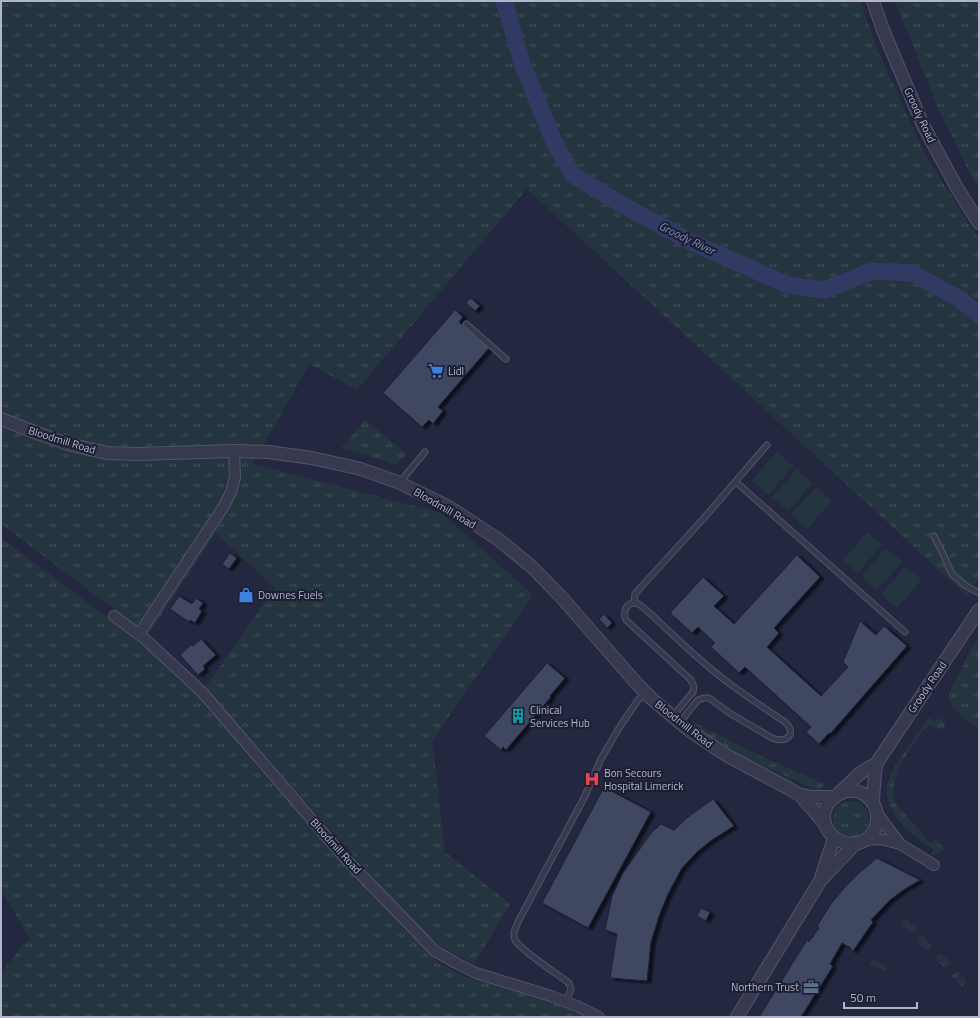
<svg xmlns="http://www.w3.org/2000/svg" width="980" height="1018" font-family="'Titillium Web',sans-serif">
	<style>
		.grass { fill: url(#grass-tufts) }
		.green { fill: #253540 }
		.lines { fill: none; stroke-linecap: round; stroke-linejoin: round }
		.river { stroke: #323963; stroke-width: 17 }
		.building { fill: #414661; stroke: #1e2136; filter: url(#shadow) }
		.service-casing { stroke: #52556a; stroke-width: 7 }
		.minor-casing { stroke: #52556a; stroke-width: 12 }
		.tertiary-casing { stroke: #52556a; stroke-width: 14 }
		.service { stroke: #373a4f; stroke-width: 5 }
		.minor { stroke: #373a4f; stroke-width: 10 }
		.tertiary { stroke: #373a4f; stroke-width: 12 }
		.labels { text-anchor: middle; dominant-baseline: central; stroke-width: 4; stroke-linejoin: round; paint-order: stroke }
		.street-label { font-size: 11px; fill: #b3b5ca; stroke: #1c1f34 }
		.poi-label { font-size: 11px; fill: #b3b5ca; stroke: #1c1f34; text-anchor: start }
		.water-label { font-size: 12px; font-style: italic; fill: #8089b8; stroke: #1c1f34 }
	</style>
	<defs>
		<pattern id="grass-tufts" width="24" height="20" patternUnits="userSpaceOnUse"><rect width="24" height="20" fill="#253540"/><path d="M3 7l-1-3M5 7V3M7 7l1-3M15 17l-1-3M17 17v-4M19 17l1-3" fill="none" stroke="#42505a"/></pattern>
		<filter id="shadow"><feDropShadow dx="4" dy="2" stdDeviation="1" flood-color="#0009"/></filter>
	</defs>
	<rect width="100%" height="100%" fill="#23273f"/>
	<g class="grass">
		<polygon points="1,1 860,1 878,51 926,156 979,239 979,578 968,597 527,189 357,390 309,364 253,464 441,513 533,595 432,741 445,852 510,904 474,964 442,947 416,926 205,688 275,588 216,533 148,635 1,524"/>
		<polygon points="895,1 979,1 979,187 971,175 938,108"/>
		<polygon points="365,420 407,454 396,465 366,455 342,448"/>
		<polygon points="1,538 139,641 197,695 260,770 437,962 463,976 553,1002 585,1017 1,1017 1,973 24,944 30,939 1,890"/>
		<polygon points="979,636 979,730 956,711 950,703 949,694 971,649"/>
		<path d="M939 717 946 726C936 735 935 722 927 728 920 732 916 740 912 747 908 753 903 759 900 765 896 775 891 794 896 804L930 843 936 839 943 848 942 851 938 854 931 855 933 849C913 836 885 815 887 788 888 770 918 733 929 718L935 721Z"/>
		<polygon points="689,720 752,752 824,784 821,791 812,788 731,751 713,741 692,726 690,723"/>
		<circle cx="851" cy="819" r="18"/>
		<polygon points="906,918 916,928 911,933 901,923"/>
		<polygon points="923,935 932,946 928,951 917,941"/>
		<polygon points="941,953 950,963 945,968 935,958"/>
		<polygon points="873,958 887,967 885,971 870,964"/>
		<polygon points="958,971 967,981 962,986 952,976"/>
	</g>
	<g class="green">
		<polygon points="777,452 794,466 768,495 752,480"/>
		<polygon points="797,469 813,483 788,511 772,497"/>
		<polygon points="816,487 832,501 807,529 791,514"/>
		<polygon points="867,532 882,545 858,573 843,560"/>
		<polygon points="886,548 902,562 877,590 861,576"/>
		<polygon points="906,566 922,580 897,608 881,594"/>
	</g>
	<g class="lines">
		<polyline class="river" points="504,1 522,63 555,144 573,175 624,206 693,243 788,285 825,290 872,271 911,273 960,299 979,315"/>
	</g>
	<g class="building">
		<polygon points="471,298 480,306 475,311 466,303"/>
		<polygon points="455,310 463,317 459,322 489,348 438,407 443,411 433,424 429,420 422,427 383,393"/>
		<polygon points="230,553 237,558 229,569 222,564"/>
		<polygon points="797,555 820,577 774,628 779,633 767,647 821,696 848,667 843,662 860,621 876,635 884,626 907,646 831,733 829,733 819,744 806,732 811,727 745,667 739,673 711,647 715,643 698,627 692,633 670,613 703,577 724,596 714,606 734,624"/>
		<polygon points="179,596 192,604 196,598 203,603 199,609 202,611 195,623 190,620 189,622 170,609"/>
		<polygon points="604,614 612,623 607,628 599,619"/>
		<polygon points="201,639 216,655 203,666 205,669 198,675 180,655 192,644 193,646"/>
		<polygon points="547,663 565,678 550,696 551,697 506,750 503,747 501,750 484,736"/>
		<polygon points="604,787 651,812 588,928 542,903"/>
		<polygon points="713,799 734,826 712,840 698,851 682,868 668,894 659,916 651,942 647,981 610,978 617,934 605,930 612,896 623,873 651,833 661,824 674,830 688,817"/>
		<polygon points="877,858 920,880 905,889 890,900 871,920 873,922 853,951 850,949 851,948 842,943 830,964 833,966 801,1017 759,1017 807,940 809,942 819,928 817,926 831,904 845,887 859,873"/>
		<polygon points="701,908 710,912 706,921 697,916"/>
	</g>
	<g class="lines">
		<defs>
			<g id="service">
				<polyline points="466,324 506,359"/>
				<polyline points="400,482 425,452"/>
				<polyline points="736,482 905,632"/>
				<polyline points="934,536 946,560 948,566 953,575 966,586 979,593"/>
				<polyline points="634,603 635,594 641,587 704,518 767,445"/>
				<path d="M673 716 693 692C695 686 693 684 690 679L626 620C623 613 625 602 636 603 643 604 664 628 671 633 691 652 712 671 734 687 751 699 768 711 785 722 798 734 786 744 772 738L731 714 709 698H704L698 700 680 722"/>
				<path d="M566 1002 571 989 569 983C560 976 519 949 515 940 512 933 516 927 519 920L585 796 601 759 619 728 638 700 646 693"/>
			</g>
			<g id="minor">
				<polyline points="114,616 145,639 202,692 345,858 435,951 456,963 476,973 551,996 577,1006 599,1017"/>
				<polyline points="139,634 224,506 231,492 235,477 234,451"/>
				<path d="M878 814C885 825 893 834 900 844"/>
				<polyline points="865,840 880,839 900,844 934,865"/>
			</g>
			<g id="tertiary">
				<polyline points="873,1 883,30 923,125 957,188 979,223"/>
				<polyline points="1,419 37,433 68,444 107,453 137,454 234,451 268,452 312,458 361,469 400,483 449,507 499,540 532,567 563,599 638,685 653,700 690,731 726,755 788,788 800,795 825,824"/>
				<path d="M839 794C842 793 845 791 848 791 872 788 886 817 871 835 851 858 813 832 827 805 831 799 836 797 840 792 846 787 852 781 858 775 863 771 870 767 876 764L979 610"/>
				<polyline points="800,795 811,797 835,797"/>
				<path d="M873 803C873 790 875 777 876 764"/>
				<polyline points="821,878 834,838"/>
				<polyline points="737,1017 820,881 856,843"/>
			</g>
		</defs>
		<use href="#service" class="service-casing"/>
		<use href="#minor" class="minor-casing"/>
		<use href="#tertiary" class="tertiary-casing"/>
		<use href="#service" class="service"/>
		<use href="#minor" class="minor"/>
		<use href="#tertiary" class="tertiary"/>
	</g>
	<defs>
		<symbol id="supermarket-bare" viewBox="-9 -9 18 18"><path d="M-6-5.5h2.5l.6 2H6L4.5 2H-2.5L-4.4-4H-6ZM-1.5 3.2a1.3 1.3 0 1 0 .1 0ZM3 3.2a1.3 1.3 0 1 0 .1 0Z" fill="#3f7fe0" stroke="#1c1f34" stroke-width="2.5" paint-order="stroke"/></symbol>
		<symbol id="shop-bare" viewBox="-9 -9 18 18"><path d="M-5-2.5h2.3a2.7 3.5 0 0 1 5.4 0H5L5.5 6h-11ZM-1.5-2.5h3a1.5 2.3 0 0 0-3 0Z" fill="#3f7fe0" stroke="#1c1f34" stroke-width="2.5" paint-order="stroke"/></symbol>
		<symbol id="building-bare" viewBox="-9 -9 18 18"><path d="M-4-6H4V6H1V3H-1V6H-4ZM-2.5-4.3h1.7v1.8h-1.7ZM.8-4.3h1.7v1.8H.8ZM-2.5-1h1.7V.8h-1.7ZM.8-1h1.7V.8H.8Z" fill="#0f9aa8" stroke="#1c1f34" stroke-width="2.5" paint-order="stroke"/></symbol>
		<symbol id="hospital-bare" viewBox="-9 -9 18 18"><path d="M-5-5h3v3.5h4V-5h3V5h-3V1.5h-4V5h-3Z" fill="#e0444e" stroke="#1c1f34" stroke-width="2.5" paint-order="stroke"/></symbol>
		<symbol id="office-bare" viewBox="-9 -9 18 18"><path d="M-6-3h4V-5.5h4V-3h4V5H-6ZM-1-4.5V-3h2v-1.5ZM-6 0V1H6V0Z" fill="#5c6f8a" stroke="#1c1f34" stroke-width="2.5" paint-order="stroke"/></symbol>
	</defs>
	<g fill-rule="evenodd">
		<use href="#supermarket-bare" x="425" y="360" width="22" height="22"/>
		<use href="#shop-bare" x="235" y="584" width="22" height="22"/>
		<use href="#building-bare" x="507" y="705" width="22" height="22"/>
		<use href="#hospital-bare" x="581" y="768" width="22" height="22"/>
		<use href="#office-bare" x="800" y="976" width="22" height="22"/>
	</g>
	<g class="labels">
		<g class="street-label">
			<text transform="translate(920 115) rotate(65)">Groody Road</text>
			<text transform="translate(62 440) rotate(17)">Bloodmill Road</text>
			<text transform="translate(445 508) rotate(30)">Bloodmill Road</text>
			<text transform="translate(927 687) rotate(-56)">Groody Road</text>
			<text transform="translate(684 724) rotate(38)">Bloodmill Road</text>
			<text transform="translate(336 846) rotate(48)">Bloodmill Road</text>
		</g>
		<g class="poi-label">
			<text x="448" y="371">Lidl</text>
			<text x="258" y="595">Downes Fuels</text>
			<text x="530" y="710">Clinical<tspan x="530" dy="13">Services Hub</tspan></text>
			<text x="604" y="773">Bon Secours<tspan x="604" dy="13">Hospital Limerick</tspan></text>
			<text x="799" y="987" text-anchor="end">Northern Trust</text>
		</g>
		<g class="water-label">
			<text transform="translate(687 238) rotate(26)">Groody River</text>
		</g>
	</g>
	<rect width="980" height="1018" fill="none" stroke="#b3b5ca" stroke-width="4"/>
	<path d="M844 1002v6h73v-6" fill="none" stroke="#b3b5ca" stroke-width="2"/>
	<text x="850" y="1002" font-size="12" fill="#b3b5ca" stroke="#1c1f34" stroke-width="3" paint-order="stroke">50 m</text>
</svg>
